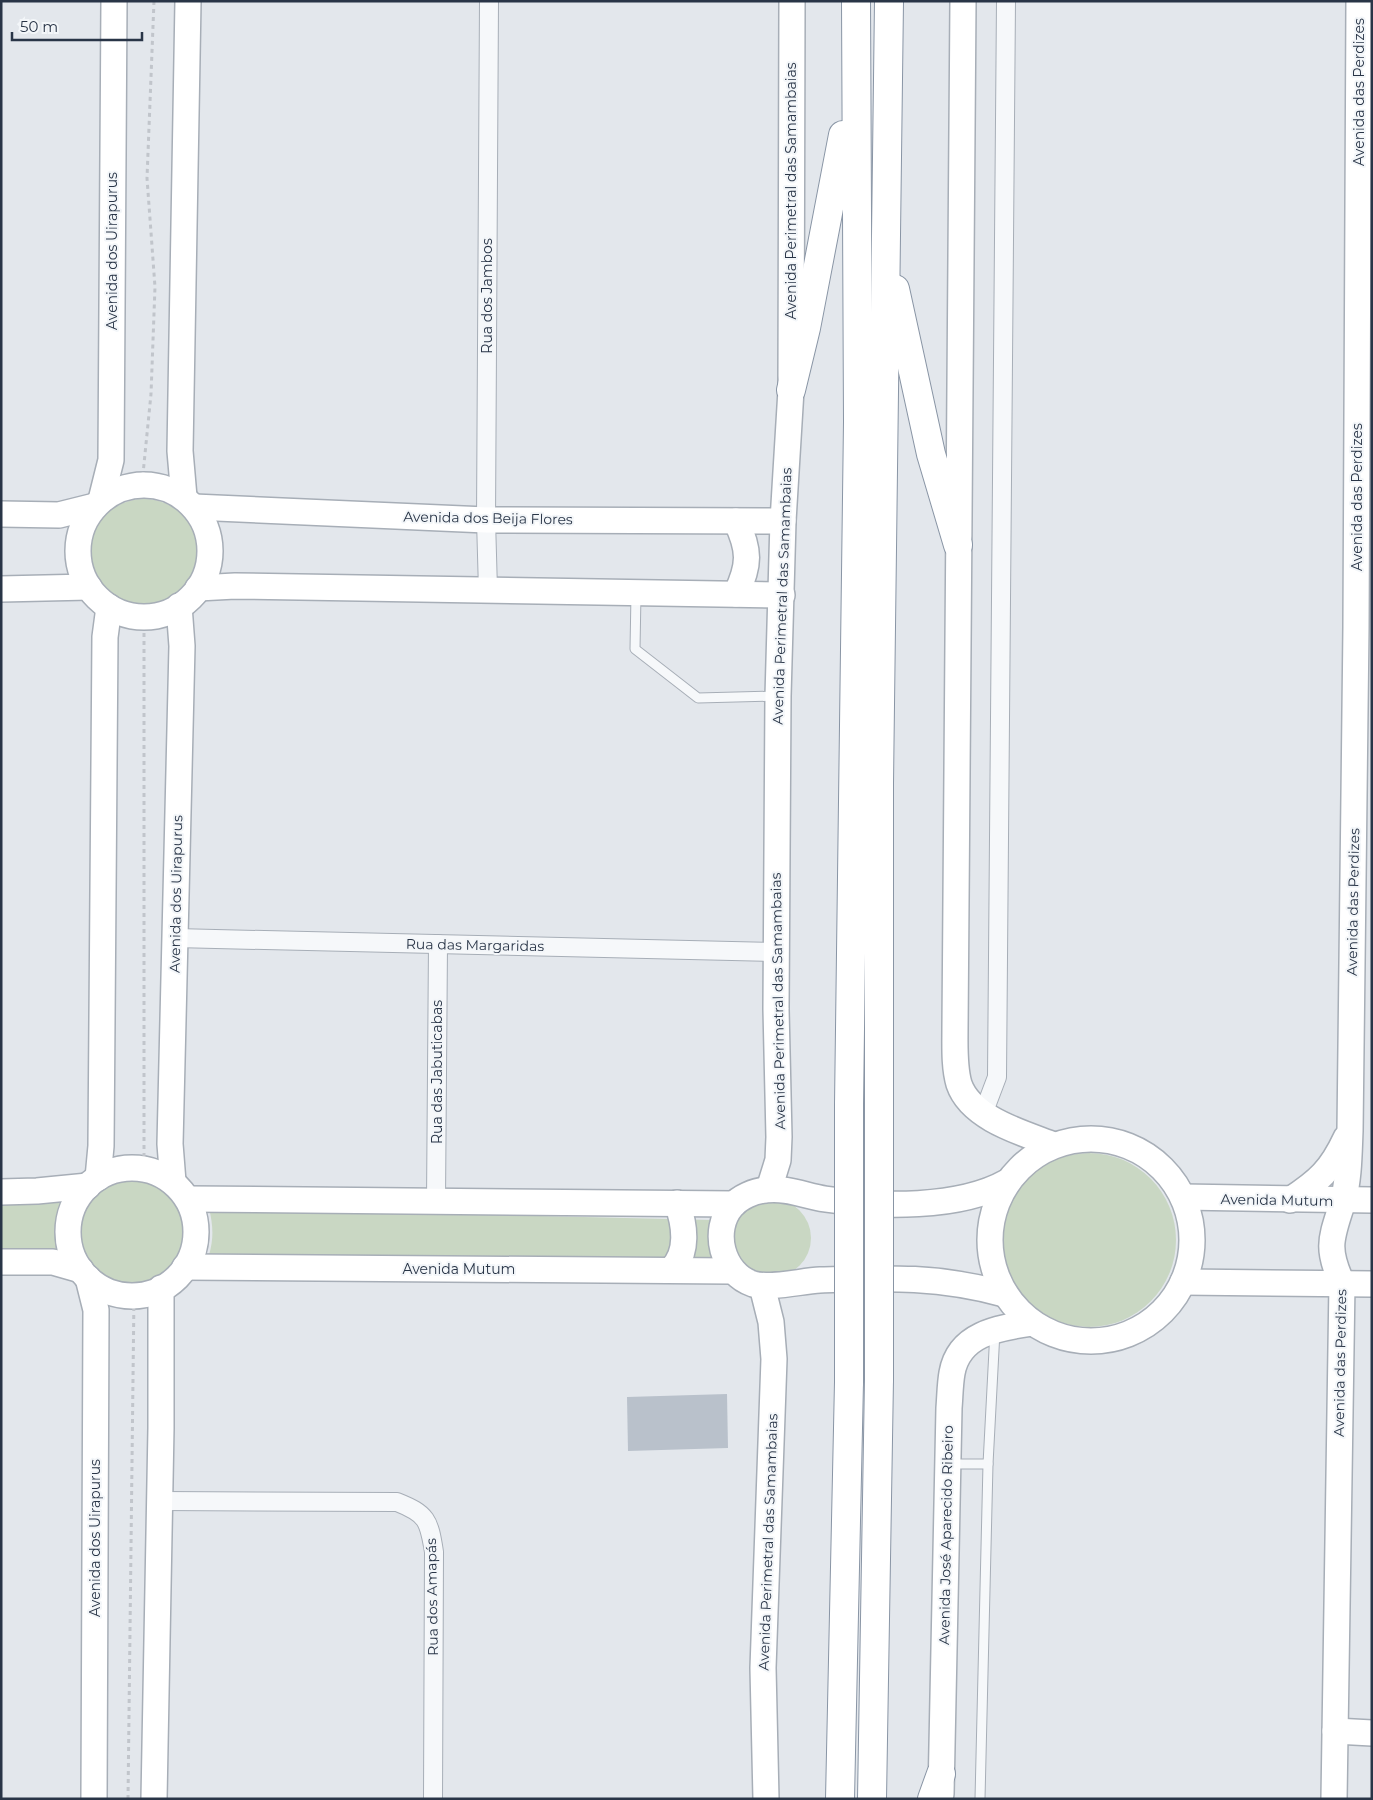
<svg xmlns="http://www.w3.org/2000/svg" width="1373" height="1800" font-family="Montserrat,sans-serif">
	<style>
		.green { fill: #c9d7c3 }
		.building { fill: #b9c1cb }
		.lines { fill: none; stroke-linecap: round; stroke-linejoin: round }
		.lane-casing { stroke: #a7aeb7; stroke-width: 11 }
		.street-casing { stroke: #a7aeb7; stroke-width: 20 }
		.secondary-casing { stroke: #a7aeb7; stroke-width: 28 }
		.highway-casing { stroke: #8995a5; stroke-width: 30 }
		.path { stroke: #c1c5cb; stroke-width: 3; stroke-dasharray: 4 4; stroke-linecap: butt }
		.lane { stroke: #f6f8fa; stroke-width: 9 }
		.street { stroke: #f6f8fa; stroke-width: 18 }
		.secondary { stroke: #fff; stroke-width: 25 }
		.highway { stroke: #fff; stroke-width: 28 }
		.highway-bridge-casing { stroke: #8995a5; stroke-width: 30; stroke-linecap: butt }
		.highway-bridge { stroke: #fff; stroke-width: 28 }
		.labels { text-anchor: middle; dominant-baseline: central; stroke-width: 4; stroke-linejoin: round; paint-order: stroke }
		.street-label { font-size: 14px; fill: #293547; stroke: #f3f6f9 }
	</style>
	<rect width="100%" height="100%" fill="#e3e7ec"/>
	<g class="green">
		<circle cx="144" cy="555" r="56"/>
		<circle cx="1089" cy="1240" r="87"/>
		<circle cx="132" cy="1232" r="55"/>
		<circle cx="772" cy="1238" r="39"/>
		<path d="M1 1202 62 1203C53 1220 53 1234 59 1252H1Z"/>
		<path d="M209 1208 711 1220C708 1237 709 1248 716 1264L209 1255C214 1238 213 1225 209 1208Z"/>
	</g>
	<polygon class="building" points="727,1394 728,1448 628,1451 627,1397"/>
	<g class="lines">
		<defs>
			<g id="lane">
				<polyline points="636,594 635,649 698,698 777,696"/>
				<polyline points="949,1464 988,1464"/>
				<polyline points="980,1799 988,1464 995,1331"/>
			</g>
			<g id="street">
				<polyline points="488,590 486,520 489,1"/>
				<polyline points="175,938 776,952"/>
				<polyline points="983,1114 997,1077 1006,1"/>
				<polyline points="436,1201 438,944"/>
				<path d="M159 1501 397 1502C427 1514 429 1520 434 1552L433 1799"/>
			</g>
			<g id="secondary">
				<path d="M963 1 955 1029C955 1046 954 1067 959 1084 971 1119 1023 1133 1054 1145"/>
				<circle cx="144" cy="551" r="66"/>
				<polyline points="184,497 180,451 188,1"/>
				<polyline points="101,500 111,460 114,1"/>
				<polyline points="194,507 486,520 783,521"/>
				<polyline points="1,514 59,515 95,506"/>
				<polyline points="198,588 235,586 782,595"/>
				<polyline points="1,589 89,587"/>
				<path d="M736 594C750 565 750 550 736 521"/>
				<circle cx="1091" cy="1240" r="101"/>
				<circle cx="132" cy="1232" r="64"/>
				<polyline points="98,1178 101,1146 105,637 109,607"/>
				<polyline points="173,1182 170,1144 182,646 179,606"/>
				<polyline points="769,1189 778,1160 779,1137 776,1009 778,696 783,521 791,390 792,1"/>
				<polyline points="1,1192 37,1191 88,1186"/>
				<polyline points="1183,1197 1372,1200"/>
				<polyline points="188,1199 734,1204"/>
				<path d="M1290 1200C1319 1181 1331 1170 1346 1138"/>
				<polyline points="1,1262 53,1262 81,1270"/>
				<polyline points="185,1267 732,1271"/>
				<path d="M671 1270C689 1253 685 1225 677 1203"/>
				<polyline points="88,1278 96,1310 94,1799"/>
				<polyline points="1183,1282 1372,1284"/>
				<polyline points="762,1286 771,1322 774,1359 763,1668 766,1799"/>
				<path d="M1004 1294C939 1276 887 1278 820 1280 801 1281 770 1289 753 1284 722 1274 711 1230 732 1206 740 1197 754 1191 766 1190 785 1187 806 1196 825 1199 879 1207 959 1209 1007 1182"/>
				<polyline points="1335,1731 1372,1733"/>
				<path d="M941 1794 949 1408C950 1396 950 1384 952 1373 959 1333 999 1328 1032 1323"/>
				<polyline points="154,1799 161,1428 161,1288"/>
				<path d="M1334 1799 1342 1283C1325 1246 1332 1237 1343 1201 1349 1179 1349 1154 1350 1131L1356 627 1359 1"/>
			</g>
			<g id="highway">
				<polyline points="895,289 931,454 958,545"/>
				<polyline points="791,390 806,328 843,135"/>
				<polyline points="849,1105 858,422 856,1"/>
				<polyline points="879,1107 879,783 889,1"/>
				<polyline points="840,1799 849,1382"/>
				<polyline points="872,1799 879,1379"/>
				<polyline points="932,1799 941,1774"/>
			</g>
		</defs>
		<use href="#lane" class="lane-casing"/>
		<use href="#street" class="street-casing"/>
		<use href="#secondary" class="secondary-casing"/>
		<use href="#highway" class="highway-casing"/>
		<g class="path">
			<polyline points="142,484 151,394 155,287 147,178 154,1"/>
			<polyline points="144,617 144,1169"/>
			<polyline points="128,1799 134,1295"/>
		</g>
		<use href="#lane" class="lane"/>
		<use href="#street" class="street"/>
		<use href="#secondary" class="secondary"/>
		<use href="#highway" class="highway"/>
		<defs>
			<g id="highway-bridge">
				<polyline points="849,1105 849,1382"/>
				<polyline points="879,1379 879,1107"/>
			</g>
		</defs>
		<use href="#highway-bridge" class="highway-bridge-casing"/>
		<use href="#highway-bridge" class="highway-bridge"/>
	</g>
	<g class="labels">
		<g class="street-label">
			<text transform="translate(1359 92) rotate(-90)">Avenida das Perdizes</text>
			<text transform="translate(791 191) rotate(-90)">Avenida Perimetral das Samambaias</text>
			<text transform="translate(112 251) rotate(-90)">Avenida dos Uirapurus</text>
			<text transform="translate(487 296) rotate(-90)">Rua dos Jambos</text>
			<text transform="translate(1357 497) rotate(-90)">Avenida das Perdizes</text>
			<text transform="translate(488 518) rotate(1)">Avenida dos Beija Flores</text>
			<text transform="translate(782 596) rotate(-88)">Avenida Perimetral das Samambaias</text>
			<text transform="translate(176 894) rotate(-89)">Avenida dos Uirapurus</text>
			<text transform="translate(1353 902) rotate(-89)">Avenida das Perdizes</text>
			<text transform="translate(475 945) rotate(1)">Rua das Margaridas</text>
			<text transform="translate(778 1001) rotate(-91)">Avenida Perimetral das Samambaias</text>
			<text transform="translate(437 1072) rotate(-90)">Rua das Jabuticabas</text>
			<text transform="translate(1277 1200) rotate(1)">Avenida Mutum</text>
			<text x="459" y="1269">Avenida Mutum</text>
			<text transform="translate(1340 1363) rotate(-89)">Avenida das Perdizes</text>
			<text transform="translate(946 1535) rotate(-89)">Avenida José Aparecido Ribeiro</text>
			<text transform="translate(95 1538) rotate(-90)">Avenida dos Uirapurus</text>
			<text transform="translate(768 1542) rotate(-88)">Avenida Perimetral das Samambaias</text>
			<text transform="translate(432 1597) rotate(-91)">Rua dos Amapás</text>
		</g>
	</g>
	<rect width="1373" height="1800" fill="none" stroke="#293547" stroke-width="5"/>
	<path d="M12 32v8h130v-8" fill="none" stroke="#293547" stroke-width="2.5"/>
	<text x="20" y="32" font-size="15" fill="#293547" stroke="#f3f6f9" stroke-width="4" paint-order="stroke">50 m</text>
</svg>
